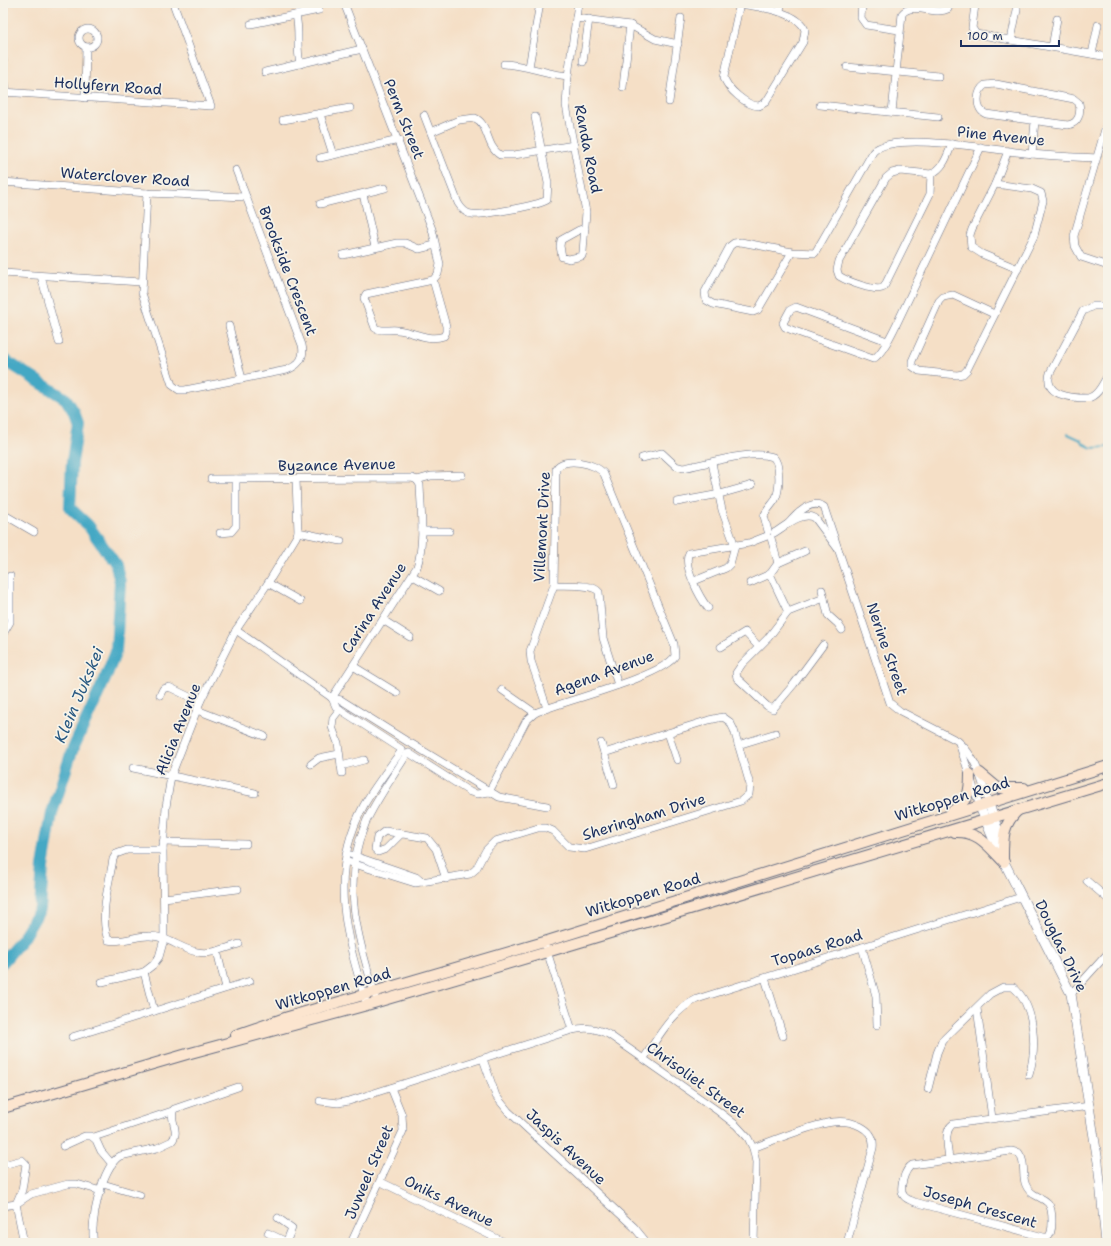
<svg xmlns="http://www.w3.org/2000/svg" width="1111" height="1246" font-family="'Shantell Sans',sans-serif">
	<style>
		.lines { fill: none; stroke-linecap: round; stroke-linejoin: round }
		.stream { stroke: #44a8c4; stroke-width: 2 }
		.river { stroke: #44a8c4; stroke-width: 12 }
		.minor-casing { stroke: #676d82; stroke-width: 8 }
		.tertiary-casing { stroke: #676d82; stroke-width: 10 }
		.secondary-casing { stroke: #676d82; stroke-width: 12 }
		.minor { stroke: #fff; stroke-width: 7 }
		.tertiary { stroke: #fff; stroke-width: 9 }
		.secondary { stroke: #fce5cf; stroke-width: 10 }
		.labels { text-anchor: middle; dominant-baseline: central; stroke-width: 3.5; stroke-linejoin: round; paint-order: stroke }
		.street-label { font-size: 15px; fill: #1b2f5e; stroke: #f7f3e8 }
		.water-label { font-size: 16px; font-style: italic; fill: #295982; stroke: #f7f3e8 }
	</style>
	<rect width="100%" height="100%" fill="#f7f3e8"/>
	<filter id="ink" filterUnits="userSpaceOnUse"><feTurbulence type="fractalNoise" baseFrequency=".025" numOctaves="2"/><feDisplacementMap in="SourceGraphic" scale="8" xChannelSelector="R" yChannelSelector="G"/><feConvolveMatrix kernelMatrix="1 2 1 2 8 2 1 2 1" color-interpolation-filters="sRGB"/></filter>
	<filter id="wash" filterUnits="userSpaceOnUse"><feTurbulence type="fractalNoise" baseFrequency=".012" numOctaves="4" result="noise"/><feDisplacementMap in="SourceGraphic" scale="16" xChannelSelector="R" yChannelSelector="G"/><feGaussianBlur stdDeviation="0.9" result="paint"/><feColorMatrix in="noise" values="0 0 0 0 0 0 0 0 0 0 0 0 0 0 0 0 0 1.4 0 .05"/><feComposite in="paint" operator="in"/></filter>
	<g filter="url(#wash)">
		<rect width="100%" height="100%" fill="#f5dfc6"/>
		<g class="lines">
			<polyline class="stream" points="1068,434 1081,440 1084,444 1092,448 1108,447"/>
			<polyline class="river" points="3,359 66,399 74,412 78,423 72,462 70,508 88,525 116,565 120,582 116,651 105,679 72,751 52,813 43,867 40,909 22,939 3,962"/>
		</g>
	</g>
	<g filter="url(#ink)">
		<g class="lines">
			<defs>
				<g id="minor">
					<path d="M344 3 432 229 440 264 438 274 433 280 366 294 364 298 375 328C381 332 390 329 397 330 413 331 427 342 444 336L446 332V326L433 280"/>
					<polyline points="578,3 568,76 566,105 586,212 583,252 582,256 569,259 562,257 560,246 561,240 579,230 585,228"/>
					<polyline points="862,3 861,18 866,25 899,30"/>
					<path d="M740 4C758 7 798 11 805 30L803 42 766 102 759 106C747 106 727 89 724 77L740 3"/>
					<polyline points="975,5 972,28 976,34 1108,57"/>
					<polyline points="780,12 781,3"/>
					<path d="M296 15C300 32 296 46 300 64"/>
					<polyline points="576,18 630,25 655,39 678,44"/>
					<polyline points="251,24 319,10"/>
					<circle cx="88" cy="38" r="9"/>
					<polyline points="1011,40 1017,10"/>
					<polyline points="1052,47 1057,19"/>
					<polyline points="1092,54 1098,25"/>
					<polyline points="3,59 6,93"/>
					<polyline points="583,62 589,19"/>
					<path d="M504 64C526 65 546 74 568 76"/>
					<polyline points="529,67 540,3"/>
					<polyline points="847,67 939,76"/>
					<polyline points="265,72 362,49"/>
					<path d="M996 84 1074 99 1079 103C1081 113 1079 123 1068 125L986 114C975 110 976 91 985 85Z"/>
					<polyline points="623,87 630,25"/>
					<polyline points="3,92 211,106 173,3"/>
					<polyline points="85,98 86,47"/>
					<polyline points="669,102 681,18"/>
					<polyline points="820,105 938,117"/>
					<path d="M892 112 902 14C912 1 935 16 948 9L950 3"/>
					<polyline points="320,114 333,155"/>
					<path d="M424 115 458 203C461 208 465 214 472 214 482 216 539 205 547 200L548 183 535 117"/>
					<polyline points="1108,119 1074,236 1075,246 1081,257 1108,266"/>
					<polyline points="283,120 350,108"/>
					<path d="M431 132 459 120 475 118C489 124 486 147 500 155H514L574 145"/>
					<polyline points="1008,151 995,184 972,229 970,235 971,247 982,254 1018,269"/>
					<polyline points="1032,154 1035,121"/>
					<polyline points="320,158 399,140"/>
					<path d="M931 174 930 194 884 287C877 293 847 281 839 276L837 270 839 261 886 178 892 173 900 171 931 174C944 168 947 156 952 144"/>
					<polyline points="3,182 147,193 246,197"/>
					<path d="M147 193 142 293 172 385 179 390H185L287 370C299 365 305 358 302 345L236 170"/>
					<polyline points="363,194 375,247"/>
					<polyline points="320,204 385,188"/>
					<path d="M792 252 758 310 753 312 713 304 706 300 705 292 730 246 734 243 741 242 792 252 815 253 873 152C893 130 1001 151 1032 154 1053 156 1075 157 1096 158"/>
					<polyline points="343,255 397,243 405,243 419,249 435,245"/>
					<polyline points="3,273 141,282"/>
					<polyline points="41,276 59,342"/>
					<path d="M1108 306H1093L1083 311 1050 373C1043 396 1071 398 1088 398 1098 396 1103 383 1108 375"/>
					<polyline points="994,314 953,295 943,297 939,301 912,361 912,366 919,371 957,375 963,374 967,370 1034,236 1043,201 1041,193 1032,189 995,184"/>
					<polyline points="229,326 242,379"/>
					<path d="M887 341 796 307 790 310 783 323 785 327 792 330 873 359C883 354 894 329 899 319L981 147"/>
					<path d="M642 458 662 453 676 466 683 468C706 464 752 449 773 457 781 464 780 490 775 500 772 505 767 509 764 516L768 531"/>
					<polyline points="211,479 412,478 417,480 431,476 462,475"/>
					<polyline points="677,502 720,494 752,485"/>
					<polyline points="3,514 34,532"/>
					<path d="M788 524C796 514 812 498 824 507L890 703 900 711 958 741C978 759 981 780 989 804"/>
					<polyline points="422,531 449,531"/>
					<polyline points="298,532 341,541"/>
					<polyline points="220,533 231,532 236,526 236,479"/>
					<path d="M774 533C784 527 803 510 815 518L838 549"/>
					<polyline points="771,538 778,563"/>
					<polyline points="770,574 788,612"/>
					<polyline points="413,576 439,591"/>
					<polyline points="694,581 726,568 730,564 735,546 722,510 712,463"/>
					<polyline points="268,583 300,601"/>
					<polyline points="750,583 770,574 778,563 805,551"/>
					<path d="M554 585C564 586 593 583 599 592L603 638 618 685"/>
					<polyline points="822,590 828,615 838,624 842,630"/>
					<path d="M708 608C700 598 682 565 689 553L749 543 767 536"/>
					<polyline points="383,620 410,637"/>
					<polyline points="236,630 332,698 341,700 408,742"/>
					<polyline points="3,634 10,622 10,576"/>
					<polyline points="823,645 794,684 773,709 767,706 737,678 736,673 742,664 768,638 788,612 824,598"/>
					<polyline points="721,647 745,632 759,647"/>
					<polyline points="353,666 397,693"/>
					<polyline points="502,690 535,713"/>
					<polyline points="160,695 163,689 169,687 200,702"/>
					<path d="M332 698 417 567C425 541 421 512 420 485L417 480"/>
					<polyline points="332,698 336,707 401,749"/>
					<polyline points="340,709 333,718 332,727 338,743 342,773"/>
					<polyline points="197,710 264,736"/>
					<polyline points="668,733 677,760"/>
					<polyline points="601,743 614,785"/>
					<polyline points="959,743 980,807"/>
					<polyline points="412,744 499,797 547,806"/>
					<polyline points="738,745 776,733"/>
					<polyline points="409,753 470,792 477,794 489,792"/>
					<polyline points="311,764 319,758 339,754"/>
					<polyline points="341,766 364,760"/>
					<polyline points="133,768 255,793"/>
					<path d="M489 792 526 721 535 713C563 701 662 677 675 656L674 644 604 474C597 463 563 456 556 469L554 585 530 651 531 661 547 708"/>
					<polyline points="401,834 386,849 378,852 375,849 377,837 385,831 427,838 436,849 446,879"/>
					<polyline points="163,842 246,844"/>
					<path d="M163 850H127L116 854 113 859C109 885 99 915 108 940 121 943 135 936 148 936 166 935 180 949 197 952 211 955 226 948 239 944"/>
					<polyline points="352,855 416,877 422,882"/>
					<polyline points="345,861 415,883 470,874 476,869 486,850 495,841 538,828 546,828 553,831 569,847 585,849 741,801 749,794 750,785 734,730 730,722 723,717 709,720 604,753"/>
					<polyline points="1087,881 1108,899"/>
					<polyline points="164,898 238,889"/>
					<polyline points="862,947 876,996 877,1025"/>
					<polyline points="546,948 572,1030"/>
					<polyline points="217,951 226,988"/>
					<polyline points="144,972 154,1011"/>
					<polyline points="765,978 783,1036"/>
					<polyline points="102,982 144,972 153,965 159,957 164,939 163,850 166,807 171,776 200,702 236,630 268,583 296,537 298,532 296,479"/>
					<polyline points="1071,994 1108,953"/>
					<path d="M375 995C358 936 340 883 366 822 377 798 393 777 407 754"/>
					<path d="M367 1005C346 937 327 873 364 805 375 786 389 768 402 750"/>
					<polyline points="977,1008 992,1118"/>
					<polyline points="72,1037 250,981"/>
					<path d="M644 1058C659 1036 672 1011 697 999L1021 897"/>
					<polyline points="483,1059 496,1096 508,1111 634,1227 647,1243"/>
					<path d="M928 1089 937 1053 942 1041 990 994 1003 987H1013C1036 1006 1037 1049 1029 1075"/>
					<path d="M320 1101 338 1103 349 1101 572 1030C586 1027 596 1028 608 1034L718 1111 736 1125 748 1138 753 1148 756 1162 754 1243"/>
					<polyline points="94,1137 172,1111"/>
					<polyline points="63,1146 85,1136 91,1136 96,1140 101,1151 112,1164"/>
					<path d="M753 1148C775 1140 810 1125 833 1122 850 1120 876 1127 873 1148L847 1243"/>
					<path d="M1011 1151 1019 1153C1026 1163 1022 1172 1025 1183 1030 1197 1040 1195 1048 1203 1053 1209 1054 1234 1047 1238L915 1202C912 1201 906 1199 904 1196 898 1189 905 1169 912 1165Z"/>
					<path d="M949 1159C948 1148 943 1131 953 1124L1090 1106"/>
					<polyline points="3,1165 22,1160 26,1164 22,1190 16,1204 24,1243"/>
					<polyline points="381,1182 506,1243"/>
					<polyline points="103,1184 140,1195"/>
					<polyline points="3,1206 16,1204 31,1194 68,1184 77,1184 101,1191"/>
					<polyline points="278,1218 292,1228 286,1243"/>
					<polyline points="268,1233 287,1242"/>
					<path d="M94 1243C89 1224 102 1166 120 1156L157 1148 172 1141C181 1130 168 1120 174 1109L238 1087"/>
					<polyline points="351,1243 403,1131 402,1115 391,1088"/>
				</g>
				<g id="tertiary">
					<polyline points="989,804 999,834 1000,847"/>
					<polyline points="980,807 997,848 1071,994 1098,1162 1106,1243"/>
				</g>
				<g id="secondary">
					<polyline points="980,773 998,788 1024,788"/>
					<path d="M951 812C968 800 970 795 970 774"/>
					<path d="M955 832C979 831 988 846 1004 862"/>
					<path d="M1003 859C1003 839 1002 825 1018 810"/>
					<polyline points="236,1035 288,1017 544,942 1108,766"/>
					<polyline points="3,1108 187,1054 367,1005 547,952 1108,783"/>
				</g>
			</defs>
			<use href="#minor" class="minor-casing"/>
			<use href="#tertiary" class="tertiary-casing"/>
			<use href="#secondary" class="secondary-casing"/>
			<use href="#minor" class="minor"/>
			<use href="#tertiary" class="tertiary"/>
			<use href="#secondary" class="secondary"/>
		</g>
	</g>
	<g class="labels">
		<g class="street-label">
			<text transform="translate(108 86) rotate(4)">Hollyfern Road</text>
			<text transform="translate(404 119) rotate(68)">Perm Street</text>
			<text transform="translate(1001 136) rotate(6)">Pine Avenue</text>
			<text transform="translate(588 149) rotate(79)">Randa Road</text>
			<text transform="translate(125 177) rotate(4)">Waterclover Road</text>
			<text transform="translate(288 271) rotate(69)">Brookside Crescent</text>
			<text transform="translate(337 465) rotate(-1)">Byzance Avenue</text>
			<text transform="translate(542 527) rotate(-87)">Villemont Drive</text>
			<text transform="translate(374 608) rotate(-57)">Carina Avenue</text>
			<text transform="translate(887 649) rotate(71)">Nerine Street</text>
			<text transform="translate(604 673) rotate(-20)">Agena Avenue</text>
			<text transform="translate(178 729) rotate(-68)">Alicia Avenue</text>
			<text transform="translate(952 799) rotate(-17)">Witkoppen Road</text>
			<text transform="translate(644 817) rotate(-17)">Sheringham Drive</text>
			<text transform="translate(643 895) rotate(-17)">Witkoppen Road</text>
			<text transform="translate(1061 946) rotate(64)">Douglas Drive</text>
			<text transform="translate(817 948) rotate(-17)">Topaas Road</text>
			<text transform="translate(333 989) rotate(-16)">Witkoppen Road</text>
			<text transform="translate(696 1080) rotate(36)">Chrisoliet Street</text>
			<text transform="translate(566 1147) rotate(43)">Jaspis Avenue</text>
			<text transform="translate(369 1172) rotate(-67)">Juweel Street</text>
			<text transform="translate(449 1201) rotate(26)">Oniks Avenue</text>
			<text transform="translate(980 1207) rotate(16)">Joseph Crescent</text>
		</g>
		<g class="water-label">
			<text transform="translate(79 695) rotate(-67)">Klein Jukskei</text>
		</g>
	</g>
	<rect width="1111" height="1246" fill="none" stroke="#f7f3e8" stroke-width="16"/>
	<path d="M961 40v6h98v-6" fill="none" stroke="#1b2f5e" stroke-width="2"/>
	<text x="967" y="40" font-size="12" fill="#1b2f5e" stroke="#f7f3e8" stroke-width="3" paint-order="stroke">100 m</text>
</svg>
